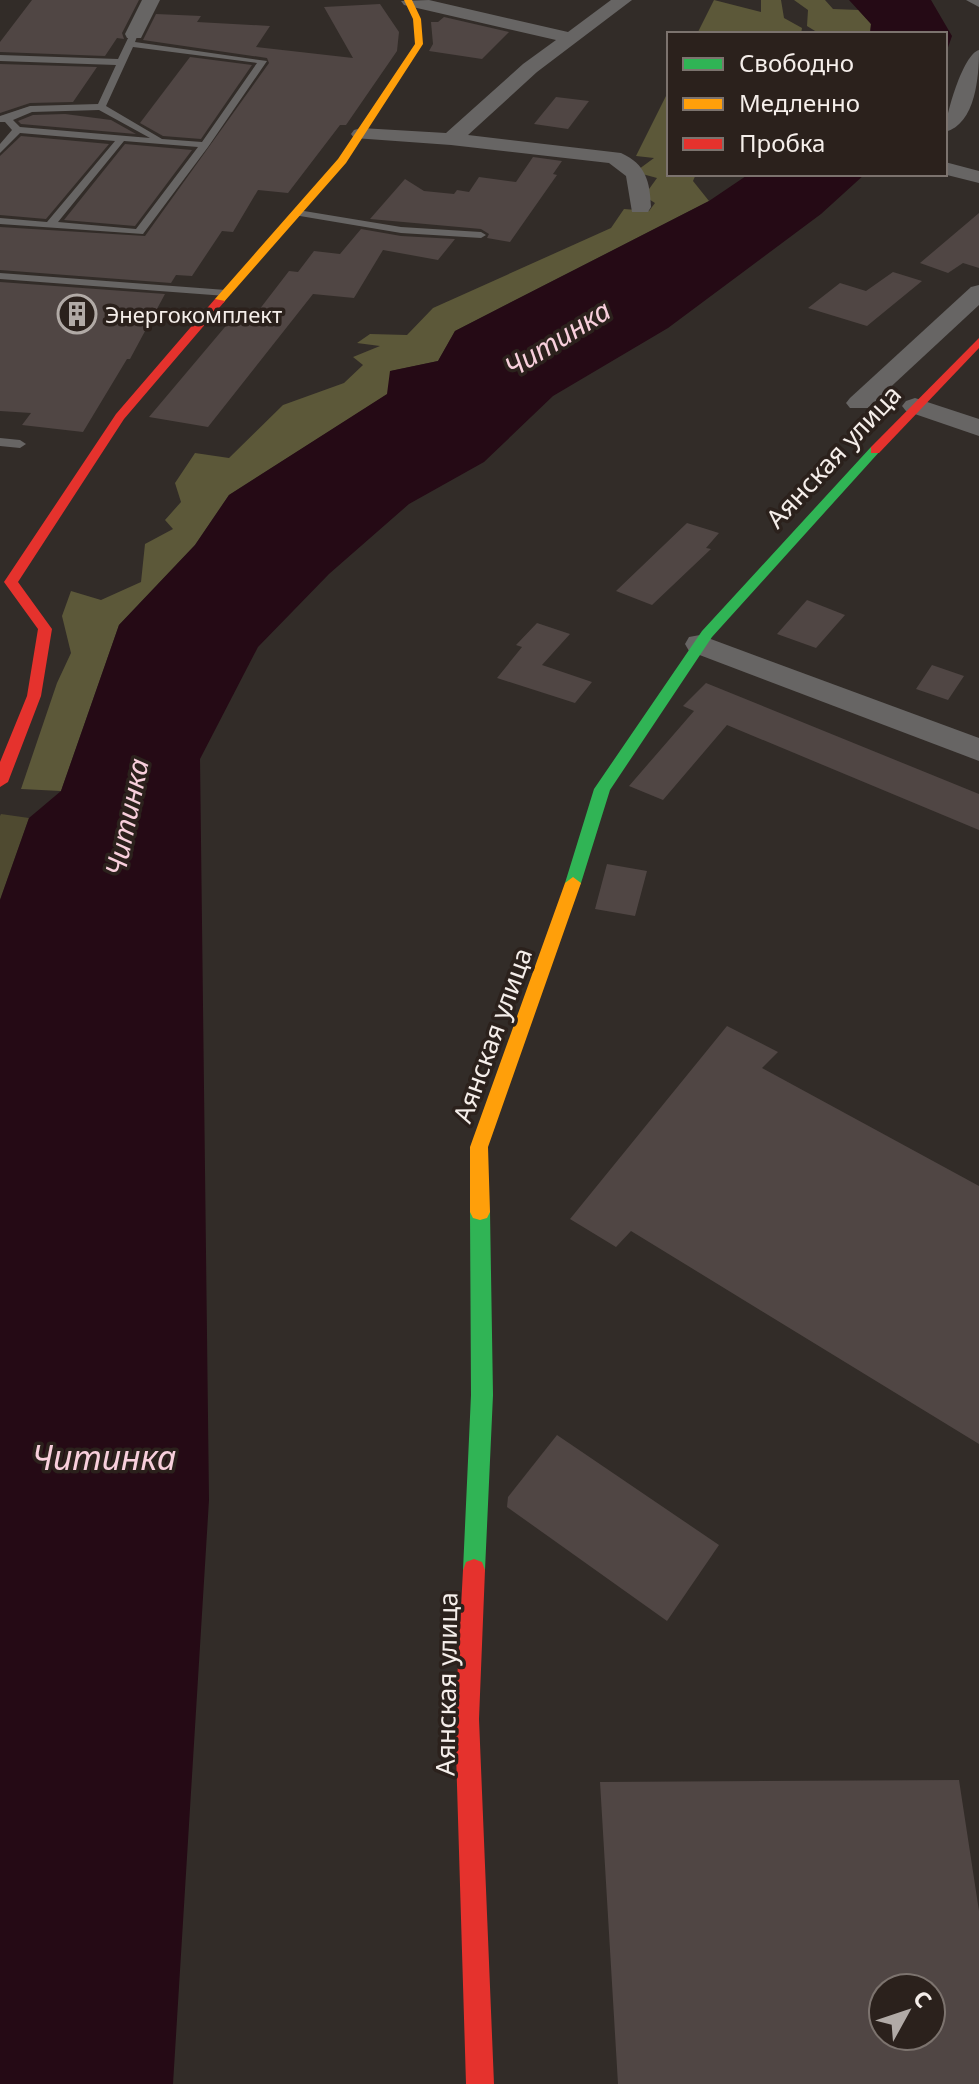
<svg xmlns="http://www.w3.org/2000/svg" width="979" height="2084" font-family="'Noto Sans',sans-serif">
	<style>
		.green { fill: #4f4a30 }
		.forest { fill: #5c5839 }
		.water { fill: #250a15 }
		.building { fill: #504644; fill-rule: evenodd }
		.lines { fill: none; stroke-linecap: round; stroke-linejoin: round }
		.lane { fill: #676564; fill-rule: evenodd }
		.street { fill: #676564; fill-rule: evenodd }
		.fast { fill: #30b455; fill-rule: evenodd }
		.slow { fill: #ff9f0a; fill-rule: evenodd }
		.jam { fill: #e5322d; fill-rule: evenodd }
		.labels { text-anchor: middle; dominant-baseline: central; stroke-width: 7; stroke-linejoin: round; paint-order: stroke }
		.far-poi-label { font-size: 22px; fill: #f5eeea; stroke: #2b211c; text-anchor: start }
		.street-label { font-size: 26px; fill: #f5eeea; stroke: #2b211c }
		.water-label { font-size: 28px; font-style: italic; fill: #f8cfdc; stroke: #2b211c }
		.near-water-label { font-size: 34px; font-style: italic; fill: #f8cfdc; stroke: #2b211c }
	</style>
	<rect width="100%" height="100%" fill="#322c28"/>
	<polygon class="green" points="1,814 29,818 0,900 0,816"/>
	<g class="forest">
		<polygon points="714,0 761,12 761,0 781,0 784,18 802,28 801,34 697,34"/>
		<polygon points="794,0 825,0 833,9 859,10 871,24 870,34 820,34 807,26 808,10"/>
		<polygon points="669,90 669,174 696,174 693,181 709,201 455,331 438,361 391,371 388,394 229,495 195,545 119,625 61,791 21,789 57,683 71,653 62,616 71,591 101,600 141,582 145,544 173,529 165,520 181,502 175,483 195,453 229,458 283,405 344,383 363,365 353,357 380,346 357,343 370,334 407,335 433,308 611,228 624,209 649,211 655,203 644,196 657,178 635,172 654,158 636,156"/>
	</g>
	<g class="water">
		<polygon points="849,0 931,0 952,36 945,56 945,34 870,34 871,24"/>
		<polygon points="749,174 865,174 821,214 668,328 553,396 484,462 409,504 329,574 258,647 200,759 209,1500 173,2084 0,2084 0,900 29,818 61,791 119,625 195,545 229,495 387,394 390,371 438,361 455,331 709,201"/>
	</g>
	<g class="building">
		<polygon points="32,0 139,0 122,33 124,39 117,38 105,56 0,52 0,42"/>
		<polygon points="380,4 399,32 397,51 346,125 340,125 288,193 258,190 233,232 222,231 192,276 176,275 171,283 0,270 0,227 145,236 269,63 267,58 143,40 156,14 201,16 197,22 270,26 256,47 353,58 324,7"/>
		<polygon points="444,17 509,32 482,59 429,51 433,44 431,22 438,22"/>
		<polygon points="190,57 252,65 201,139 163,136 140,123"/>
		<polygon points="0,64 97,67 73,102 30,103 0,113"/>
		<polygon points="556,97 589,101 568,129 534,124"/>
		<polygon points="65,114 111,120 136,134 21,124 18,121 33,115"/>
		<polygon points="21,136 109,144 46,219 0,215 0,156"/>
		<polygon points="125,144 192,150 135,226 64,220"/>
		<polygon points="533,157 562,161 553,174 557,175 510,242 487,238 489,234 481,229 370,219 405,179 424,191 454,194 457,190 469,192 479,177 516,182"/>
		<polygon points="979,213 979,268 963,263 948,273 920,263"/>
		<polygon points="361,229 401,236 455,239 438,260 383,250 354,298 313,294 208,427 149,417 230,321 249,323 289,271 298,272 314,251 340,254"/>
		<polygon points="893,272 922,281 867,326 808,308 840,283 866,291"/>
		<polygon points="0,282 165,294 130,359 127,359 83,432 22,425 31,413 0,411"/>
		<polygon points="687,523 719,533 706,548 711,549 652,605 616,591"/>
		<polygon points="807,600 845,615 816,648 777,634"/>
		<polygon points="537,623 570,634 542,665 592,682 575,703 497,678 522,647 516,645"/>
		<polygon points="932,665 964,676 948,700 916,689"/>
		<polygon points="706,683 979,794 979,830 727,725 663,800 629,786 694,711 683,706"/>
		<polygon points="607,864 647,871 635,916 595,909"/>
		<polygon points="727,1026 778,1052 762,1068 979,1186 979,1444 631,1231 616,1247 570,1219"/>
		<polygon points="557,1435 719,1545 667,1621 507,1507 508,1497"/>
		<path d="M959 1780 979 1911V2084H618L600 1782ZM883 1988H931V2036H883Z"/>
	</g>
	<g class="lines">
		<g class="lane">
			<path d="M134 31 138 34 135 42 267 61 208 147 143 234 0 224V218L47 222 115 141 20 133 0 153V144L12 130 5 122H0V116L30 106 98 104 116 65 0 61V55L118 59 130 34ZM133 47 257 63 202 142 162 139 106 106ZM99 110 150 138 20 127 13 120 32 112ZM124 141 198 147 136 229 58 222Z"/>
			<polygon points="298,210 401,227 481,232 486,235 481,238 401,233 294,215 294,211"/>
			<polygon points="0,273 226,290 232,293 226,296 0,279"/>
			<polygon points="0,438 20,440 26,444 20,448 0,446"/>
		</g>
		<g class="street">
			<polygon points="142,0 160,0 141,38 127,38 125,34"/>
			<path d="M429 0 568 32 611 0H632L537 72 468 135 621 153C646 164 650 182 651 207L648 212H632L626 176 609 163 451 145 354 138 351 134 354 130 361 128 446 133 523 64 556 40 404 5 401 1Z"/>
			<polygon points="966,0 979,0 979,7"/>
			<path d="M979 50C979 75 976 124 945 132 945 116 963 54 979 50Z"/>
			<polygon points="945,162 979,171 979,183 943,174"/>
			<polygon points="979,285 979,305 868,408 850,408 846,403 850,398 971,287"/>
			<polygon points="915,398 979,419 979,436 906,411 902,406 906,401"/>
			<polygon points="700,635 979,738 979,761 689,651 685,644 689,637"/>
		</g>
		<g class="fast">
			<polygon points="871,447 881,450 712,637 610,790 581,883 579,887 567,887 565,883 594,789 702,631"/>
			<polygon points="480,1204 487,1206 490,1212 493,1395 485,1570 482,1578 474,1581 466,1578 463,1570 471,1395 470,1212 473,1206"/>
		</g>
		<g class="slow">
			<polygon points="404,0 412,0 421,19 423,44 346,163 223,303 215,303 215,299 338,159 415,44 413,19"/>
			<polygon points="573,877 581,883 488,1147 490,1212 487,1218 480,1220 473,1218 470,1212 470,1147 565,883"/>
		</g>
		<g class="jam">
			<polygon points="215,299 225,301 124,419 18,582 52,629 41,696 8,782 0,787 0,762 27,696 38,629 4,582 116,414"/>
			<polygon points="979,338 979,348 879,453 871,453 871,447"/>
			<polygon points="474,1559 482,1562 485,1570 479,1719 494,2084 466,2084 455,1719 463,1570 466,1562"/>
		</g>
	</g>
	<defs>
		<symbol id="building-ring" viewBox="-11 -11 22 22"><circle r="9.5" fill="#2b211c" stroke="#b1aaa6" stroke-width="1.5"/><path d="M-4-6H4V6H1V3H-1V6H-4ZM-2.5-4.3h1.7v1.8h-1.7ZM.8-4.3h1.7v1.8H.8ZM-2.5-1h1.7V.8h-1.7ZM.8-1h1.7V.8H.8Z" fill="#b1aaa6"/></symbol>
	</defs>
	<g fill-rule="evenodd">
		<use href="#building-ring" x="55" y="292" width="44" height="44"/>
	</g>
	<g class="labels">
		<g class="far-poi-label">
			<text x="105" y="314">Энергокомплект</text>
		</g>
		<g class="street-label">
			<text transform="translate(833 456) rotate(-47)">Аянская улица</text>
			<text transform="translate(492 1035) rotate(-70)">Аянская улица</text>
			<text transform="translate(446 1684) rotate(-89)">Аянская улица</text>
		</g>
		<g class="water-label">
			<text transform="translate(557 338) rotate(-32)">Читинка</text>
			<text transform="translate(126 817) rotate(-78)">Читинка</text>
		</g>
		<g class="near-water-label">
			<text x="104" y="1457">Читинка</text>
		</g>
	</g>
	<rect x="667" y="32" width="280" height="144" fill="#2b211c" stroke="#7c736e" stroke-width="2"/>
	<rect x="683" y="58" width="40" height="12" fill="#30b455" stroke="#7c736e" stroke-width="2"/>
	<text x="739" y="72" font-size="24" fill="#f5eeea">Свободно</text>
	<rect x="683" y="98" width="40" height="12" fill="#ff9f0a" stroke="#7c736e" stroke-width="2"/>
	<text x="739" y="112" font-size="24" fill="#f5eeea">Медленно</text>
	<rect x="683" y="138" width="40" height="12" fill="#e5322d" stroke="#7c736e" stroke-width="2"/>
	<text x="739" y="152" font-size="24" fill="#f5eeea">Пробка</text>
	<g transform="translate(907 2012) rotate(50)"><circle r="38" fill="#2b211c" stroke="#7c736e" stroke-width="2"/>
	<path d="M0-6L14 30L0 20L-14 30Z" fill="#b1aaa6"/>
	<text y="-12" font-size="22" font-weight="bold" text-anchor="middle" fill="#f5eeea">С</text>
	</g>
</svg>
